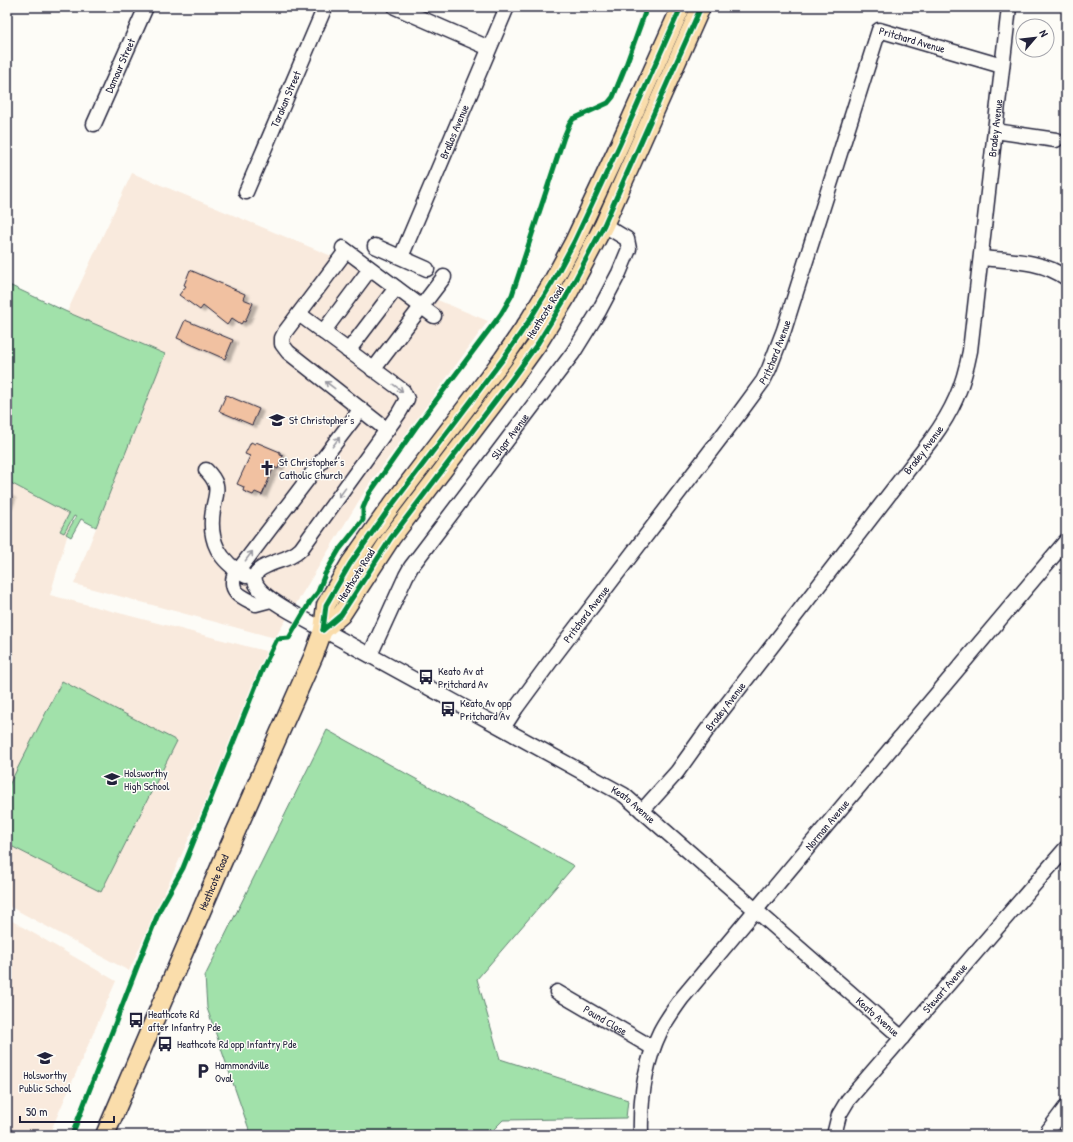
<svg xmlns="http://www.w3.org/2000/svg" width="1073" height="1142" font-family="'Patrick Hand',sans-serif">
	<style>
		.built { fill: #f9eadd }
		.green { fill: #a1e1aa; stroke: #628272 }
		.building { fill: #f1c1a1; stroke: #22223b; filter: url(#shadow) }
		.lines { fill: none; stroke-linecap: round; stroke-linejoin: round }
		.minor-casing { stroke: #22223b; stroke-width: 17 }
		.major-casing { stroke: #22223b; stroke-width: 21 }
		.minor { stroke: #fdfcf7; stroke-width: 14 }
		.major { stroke: #faddab; stroke-width: 18 }
		.cycleway-casing { stroke: #fdfcf7; stroke-width: 8 }
		.cycleway { stroke: #00873e; stroke-width: 5 }
		.oneway { stroke: #9a9aa2 }
		.labels { text-anchor: middle; dominant-baseline: central; stroke-width: 3; stroke-linejoin: round; paint-order: stroke }
		.street-label { font-size: 11px; fill: #22223b; stroke: #fdfcf7 }
		.poi-label { font-size: 11px; fill: #22223b; stroke: #fdfcf7; text-anchor: start }
	</style>
	<defs>
		<filter id="shadow"><feDropShadow dx="4.5" dy="2.5" stdDeviation="1" flood-color="#0004"/></filter>
	</defs>
	<rect width="100%" height="100%" fill="#fdfcf7"/>
	<filter id="ink" filterUnits="userSpaceOnUse"><feTurbulence type="fractalNoise" baseFrequency=".025" numOctaves="2"/><feDisplacementMap in="SourceGraphic" scale="8" xChannelSelector="R" yChannelSelector="G"/><feConvolveMatrix kernelMatrix="1 2 1 2 8 2 1 2 1" color-interpolation-filters="sRGB"/></filter>
	<g filter="url(#ink)">
		<g class="built">
			<polygon points="132,173 488,321 368,486 275,638 74,584 164,354 67,312"/>
			<polygon points="7,481 73,516 50,595 273,653 129,971 7,905"/>
			<polygon points="7,918 116,981 49,1135 7,1135"/>
		</g>
		<g class="green">
			<polygon points="7,284 67,312 165,354 96,527 81,519 71,537 66,534 76,517 74,516 64,533 60,531 69,514 7,481"/>
			<polygon points="62,681 177,741 101,892 7,844 7,789"/>
			<polygon points="327,730 574,866 477,979 500,1059 628,1100 626,1118 503,1120 488,1135 251,1135 207,1008 205,976"/>
		</g>
		<g class="building">
			<polygon points="190,270 245,294 243,299 253,303 245,322 243,321 241,324 232,318 227,325 203,306 200,310 179,295 186,286 184,285"/>
			<polygon points="185,320 233,340 225,359 177,338"/>
			<polygon points="226,395 259,409 252,425 219,411"/>
			<polygon points="251,442 255,444 256,442 280,452 280,455 283,456 278,469 274,467 262,495 255,492 253,495 243,491 244,487 237,484 250,456 245,454"/>
			<polygon points="7,494 11,496 7,507"/>
		</g>
		<g class="lines">
			<defs>
				<g id="minor">
					<polyline points="395,7 489,48"/>
					<path id="s1" d="M94 124 146 7"/>
					<polyline points="995,131 1056,140"/>
					<path id="s2" d="M246 192 325 7"/>
					<polyline points="375,246 427,269"/>
					<polyline points="343,248 434,316"/>
					<polyline points="346,251 285,332 282,338 282,344 288,352 387,430"/>
					<path id="s3" d="M401 257 507 7"/>
					<path d="M981 258C1010 261 1042 260 1066 278"/>
					<path id="s4" d="M299 314 403 391 407 399 399 413 301 549C291 559 278 560 266 566 230 582 290 611 302 618L624 795 902 1038"/>
					<polyline points="323,332 370,269"/>
					<polyline points="348,351 396,288"/>
					<polyline points="373,370 444,277"/>
					<path d="M206 470C210 474 214 479 216 485 218 493 214 502 213 510 208 541 219 561 246 576"/>
					<path d="M271 600 256 604C243 597 229 593 234 576L361 409"/>
					<path id="s5" d="M370 655 406 576 411 567 573 353 599 311 619 273 629 249 627 239 604 225"/>
					<path id="s6" d="M503 728 516 708 555 655 741 411 763 381 769 369 784 330 879 30 1002 66"/>
					<path id="s7" d="M642 811 677 772 707 730 932 439C953 410 963 387 970 351L1009 7"/>
					<path id="s8" d="M557 992 653 1048"/>
					<path id="s9" d="M641 1135C640 1101 645 1063 660 1032 666 1020 674 1009 682 998L898 740 1066 541"/>
					<path id="s10" d="M834 1135 839 1115 848 1100 1066 848"/>
					<polyline points="1045,1135 1066,1107"/>
				</g>
				<g id="major">
					<polyline points="323,630 341,615 391,538 512,379 538,343 565,299 604,225 701,7"/>
					<path id="s11" d="M105 1135 221 865 314 655 323 630 326 605 350 564 386 513 503 359 529 321 552 283 574 242 620 144 681 7"/>
				</g>
			</defs>
			<use href="#minor" class="minor-casing"/>
			<use href="#major" class="major-casing"/>
			<use href="#minor" class="minor"/>
			<use href="#major" class="major"/>
			<defs>
				<g id="cycleway">
					<polyline points="323,630 341,615 391,538 512,379 538,343 565,299 604,225 701,7"/>
					<polyline points="323,630 326,605 350,564 386,513 503,359 529,321 552,283 574,242 620,144 681,7"/>
					<polyline points="72,1135 144,949 160,909 183,868 263,668 277,639 289,638 310,602 318,592 325,574 339,550 363,520 363,508 369,494 416,427 501,314 512,295 564,137 569,125 573,119 608,103 613,97 626,65 647,7"/>
				</g>
			</defs>
			<use href="#cycleway" class="cycleway-casing"/>
			<use href="#cycleway" class="cycleway"/>
		</g>
		<defs><path id="oneway-shaft" d="M-6 0H5M1.5-3L5.5 0L1.5 3" fill="none" stroke-width="1.6" stroke-linecap="round" stroke-linejoin="round"/></defs>
		<g class="oneway">
			<use href="#oneway-shaft" transform="translate(330 385) rotate(-143)"/>
			<use href="#oneway-shaft" transform="translate(398 388) rotate(36)"/>
			<use href="#oneway-shaft" transform="translate(336 442) rotate(-53)"/>
			<use href="#oneway-shaft" transform="translate(342 493) rotate(126)"/>
			<use href="#oneway-shaft" transform="translate(249 556) rotate(-53)"/>
		</g>
	</g>
	<defs>
		<symbol id="school-bare" viewBox="-9 -9 18 18"><path d="M0-5L7-2L0 1L-7-2ZM-4 1L0 2.5L4 1V4Q0 6-4 4Z" fill="#22223b" stroke="#fdfcf7" stroke-width="2.5" paint-order="stroke"/></symbol>
		<symbol id="church-bare" viewBox="-9 -9 18 18"><path d="M-1.2-6h2.4v3.5h3.3v2.4h-3.3V6h-2.4V-.1h-3.3v-2.4h3.3Z" fill="#22223b" stroke="#fdfcf7" stroke-width="2.5" paint-order="stroke"/></symbol>
		<symbol id="bus-bare" viewBox="-9 -9 18 18"><path d="M-5-6H5V4H4V6H2V4H-2V6H-4V4H-5ZM-3.5-4V0h7V-4ZM-3.5 1.2v1.5H-2V1.2ZM2 1.2v1.5H3.5V1.2Z" fill="#22223b" stroke="#fdfcf7" stroke-width="2.5" paint-order="stroke"/></symbol>
		<symbol id="parking-bare" viewBox="-9 -9 18 18"><path d="M-3.5-5.5H1a3.5 3.5 0 0 1 0 7H-1V5.5H-3.5ZM-1-3.4V-.6H.8a1.4 1.4 0 0 0 0-2.8Z" fill="#22223b" stroke="#fdfcf7" stroke-width="2.5" paint-order="stroke"/></symbol>
	</defs>
	<g fill-rule="evenodd">
		<use href="#school-bare" x="266" y="409" width="22" height="22"/>
		<use href="#church-bare" x="256" y="457" width="22" height="22"/>
		<use href="#bus-bare" x="415" y="666" width="22" height="22"/>
		<use href="#bus-bare" x="437" y="698" width="22" height="22"/>
		<use href="#school-bare" x="101" y="768" width="22" height="22"/>
		<use href="#bus-bare" x="125" y="1009" width="22" height="22"/>
		<use href="#bus-bare" x="154" y="1033" width="22" height="22"/>
		<use href="#school-bare" x="34" y="1047" width="22" height="22"/>
		<use href="#parking-bare" x="192" y="1060" width="22" height="22"/>
	</g>
	<g class="labels">
		<g class="street-label">
			<text stroke="none"><textPath href="#s6" startOffset="838">Pritchard Avenue</textPath></text>
			<text stroke="none"><textPath href="#s1" startOffset="64">Damour Street</textPath></text>
			<text stroke="none"><textPath href="#s2" startOffset="101">Tarakan Street</textPath></text>
			<text stroke="none"><textPath href="#s7" startOffset="793">Bradey Avenue</textPath></text>
			<text stroke="none"><textPath href="#s3" startOffset="136">Brallos Avenue</textPath></text>
			<text transform="translate(545 312) rotate(-58)">Heathcote Road</text>
			<text stroke="none"><textPath href="#s6" startOffset="465">Pritchard Avenue</textPath></text>
			<text stroke="none"><textPath href="#s5" startOffset="261">Sligar Avenue</textPath></text>
			<text stroke="none"><textPath href="#s7" startOffset="458">Bradey Avenue</textPath></text>
			<text transform="translate(356 575) rotate(-58)">Heathcote Road</text>
			<text stroke="none"><textPath href="#s6" startOffset="141">Pritchard Avenue</textPath></text>
			<text stroke="none"><textPath href="#s7" startOffset="134">Bradey Avenue</textPath></text>
			<text stroke="none"><textPath href="#s4" startOffset="823">Keato Avenue</textPath></text>
			<text stroke="none"><textPath href="#s9" startOffset="372">Norman Avenue</textPath></text>
			<text stroke="none"><textPath href="#s11" startOffset="275">Heathcote Road</textPath></text>
			<text stroke="none"><textPath href="#s10" startOffset="186">Stewart Avenue</textPath></text>
			<text stroke="none"><textPath href="#s4" startOffset="1147">Keato Avenue</textPath></text>
			<text stroke="none"><textPath href="#s8" startOffset="56">Pound Close</textPath></text>
		</g>
		<g class="poi-label">
			<text x="289" y="420">St Christopher's</text>
			<text x="279" y="462">St Christopher's<tspan x="279" dy="13">Catholic Church</tspan></text>
			<text x="438" y="671">Keato Av at<tspan x="438" dy="13">Pritchard Av</tspan></text>
			<text x="460" y="703">Keato Av opp<tspan x="460" dy="13">Pritchard Av</tspan></text>
			<text x="124" y="773">Holsworthy<tspan x="124" dy="13">High School</tspan></text>
			<text x="148" y="1014">Heathcote Rd<tspan x="148" dy="13">after Infantry Pde</tspan></text>
			<text x="177" y="1044">Heathcote Rd opp Infantry Pde</text>
			<text x="215" y="1065">Hammondville<tspan x="215" dy="13">Oval</tspan></text>
			<text x="45" y="1075" text-anchor="middle">Holsworthy<tspan x="45" dy="13">Public School</tspan></text>
		</g>
	</g>
	<rect width="1073" height="1142" fill="none" stroke="#fdfcf7" stroke-width="24"/>
	<rect x="12" y="12" width="1049" height="1118" fill="none" stroke="#22223b" stroke-width="1.5" filter="url(#ink)"/>
	<g transform="translate(1035 38) rotate(62)"><circle r="19" fill="#fdfcf7" stroke="#a5a5ac"/>
	<path d="M0-3L7 15L0 10L-7 15Z" fill="#22223b"/>
	<text y="-6" font-size="11" font-weight="bold" text-anchor="middle" fill="#22223b">N</text>
	</g>
	<path d="M20 1116v6h94v-6" fill="none" stroke="#22223b" stroke-width="2"/>
	<text x="26" y="1116" font-size="12" fill="#22223b" stroke="#fdfcf7" stroke-width="3" paint-order="stroke">50 m</text>
</svg>
